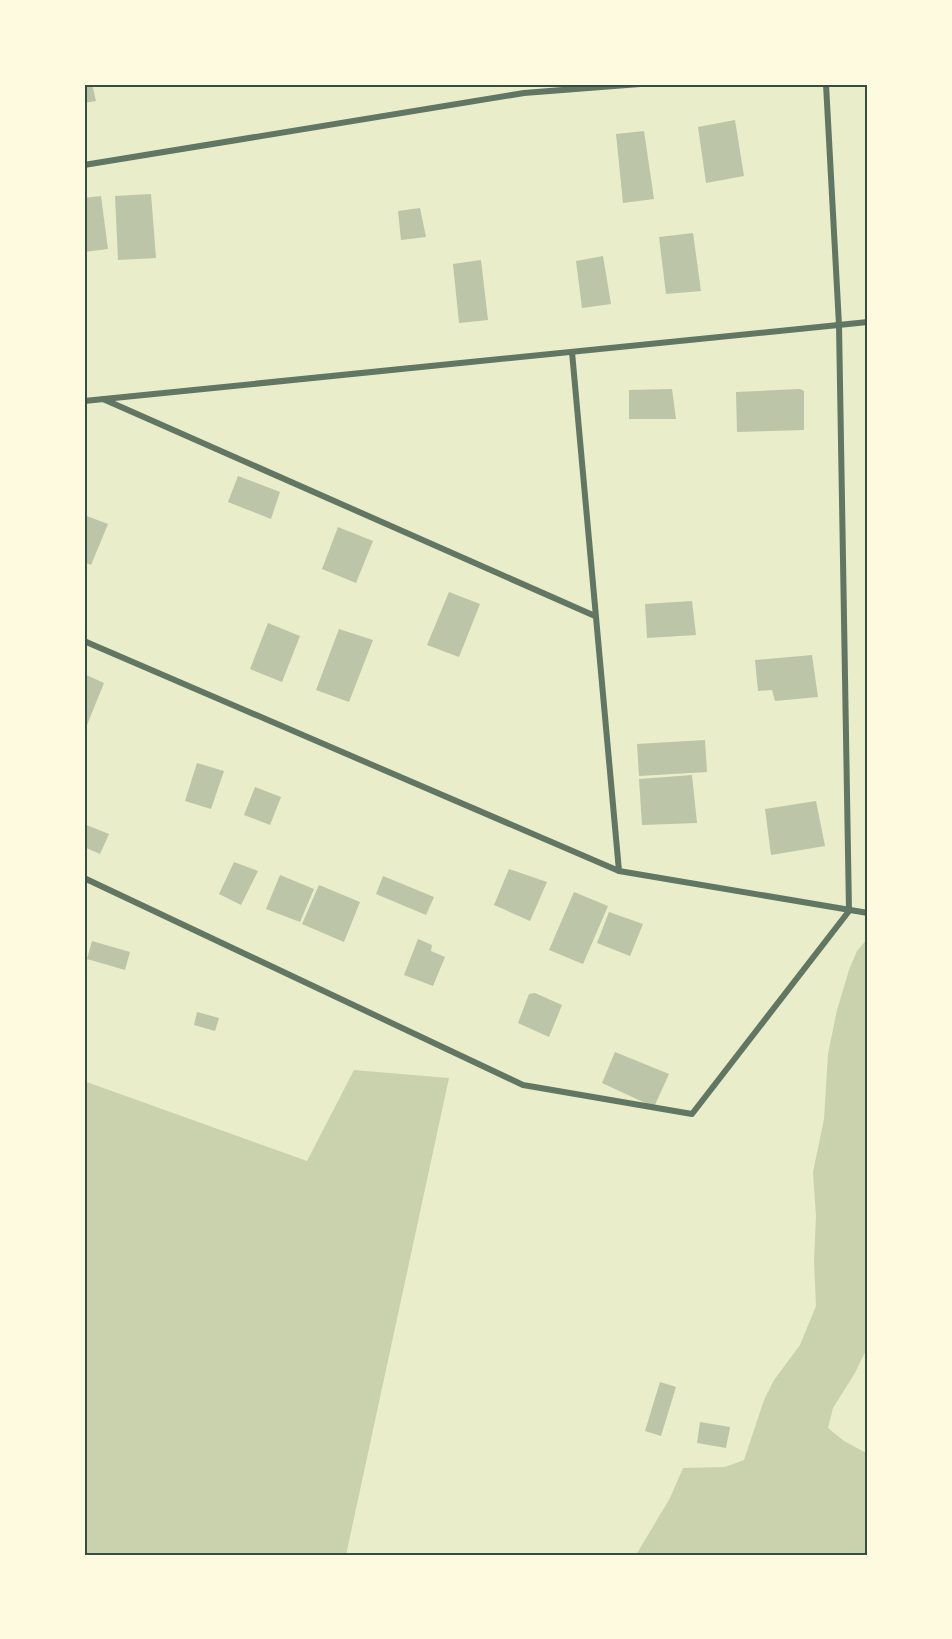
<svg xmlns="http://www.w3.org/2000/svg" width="952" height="1639" font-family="'Archivo Narrow',sans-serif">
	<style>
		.green { fill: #cad2ad }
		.building { fill: #bcc5a7 }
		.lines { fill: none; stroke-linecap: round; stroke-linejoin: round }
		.minor { stroke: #617663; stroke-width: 6 }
		.neatline { fill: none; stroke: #344e41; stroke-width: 2 }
	</style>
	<rect width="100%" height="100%" fill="#e9edc9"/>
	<g class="green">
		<polygon points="868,938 868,1346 855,1373 833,1408 828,1428 844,1441 868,1454 868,1555 636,1555 670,1498 683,1468 725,1467 744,1460 764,1400 774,1380 800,1345 816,1306 814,1261 816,1216 813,1172 824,1119 828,1054 837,1010 849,970 857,951"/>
		<polygon points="354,1070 449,1078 346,1555 84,1555 84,1081 307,1161"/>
	</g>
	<g class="building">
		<polygon points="84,84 92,84 96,101 84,103"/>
		<polygon points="735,120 744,176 706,183 698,127"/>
		<polygon points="644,131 654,199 623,203 616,134"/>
		<polygon points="151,194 156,258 118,260 115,196"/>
		<polygon points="101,196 108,249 84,252 84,198"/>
		<polygon points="420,208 426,237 401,240 398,211"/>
		<polygon points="693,233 701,291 666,294 659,237"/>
		<polygon points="603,256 611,304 582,308 576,261"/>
		<polygon points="481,260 488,320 459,323 453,264"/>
		<polygon points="672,389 676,419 629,419 629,390"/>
		<polygon points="800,389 804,391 804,430 737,432 736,392"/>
		<polygon points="238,476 280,492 271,519 228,502"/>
		<polygon points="84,515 108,524 91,565 84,562"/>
		<polygon points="338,527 373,541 356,583 322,569"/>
		<polygon points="449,592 480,604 459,657 427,645"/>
		<polygon points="692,601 696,635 647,638 645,604"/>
		<polygon points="268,623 300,636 282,682 250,669"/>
		<polygon points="339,629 373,640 349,702 316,690"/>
		<polygon points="812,655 818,697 775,701 772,690 758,691 755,660"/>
		<polygon points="84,674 104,683 87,725 84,724"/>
		<polygon points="705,740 707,772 639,776 637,744"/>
		<polygon points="197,763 224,771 211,809 185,801"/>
		<polygon points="692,775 697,823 642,825 639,779"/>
		<polygon points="255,787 281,797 270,825 244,815"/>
		<polygon points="816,801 825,846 771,855 765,809"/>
		<polygon points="84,824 109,834 100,854 84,847"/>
		<polygon points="234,862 258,871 241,905 219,894"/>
		<polygon points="509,869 547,882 530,921 494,905"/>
		<polygon points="280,875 314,889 300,922 266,909"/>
		<polygon points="383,876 434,897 426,915 376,894"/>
		<polygon points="319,885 360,902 344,942 302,924"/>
		<polygon points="574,892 608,906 583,964 549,950"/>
		<polygon points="609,912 643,924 630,956 597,943"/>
		<polygon points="418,939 432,945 431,951 445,957 433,986 404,975"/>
		<polygon points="92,941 130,952 125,970 87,959"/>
		<polygon points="535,993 562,1005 549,1037 518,1023 529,994"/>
		<polygon points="197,1012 219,1018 215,1031 194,1025"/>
		<polygon points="615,1052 669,1074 654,1107 602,1083"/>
		<polygon points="660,1382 676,1387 661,1436 645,1431"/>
		<polygon points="700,1422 730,1427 726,1448 697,1443"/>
	</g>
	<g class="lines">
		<g class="minor">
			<polyline points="84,165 524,93 640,84"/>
			<polyline points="572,352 619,871"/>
			<polyline points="103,399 595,616"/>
			<polyline points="84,401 868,322"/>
			<polyline points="84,641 619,871 868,913"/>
			<polyline points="84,878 523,1085 692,1114 849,911 839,325 826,84"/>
		</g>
	</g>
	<rect width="952" height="1639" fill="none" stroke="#fefae0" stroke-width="171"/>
	<rect x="86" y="86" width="780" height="1468" class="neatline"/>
</svg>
